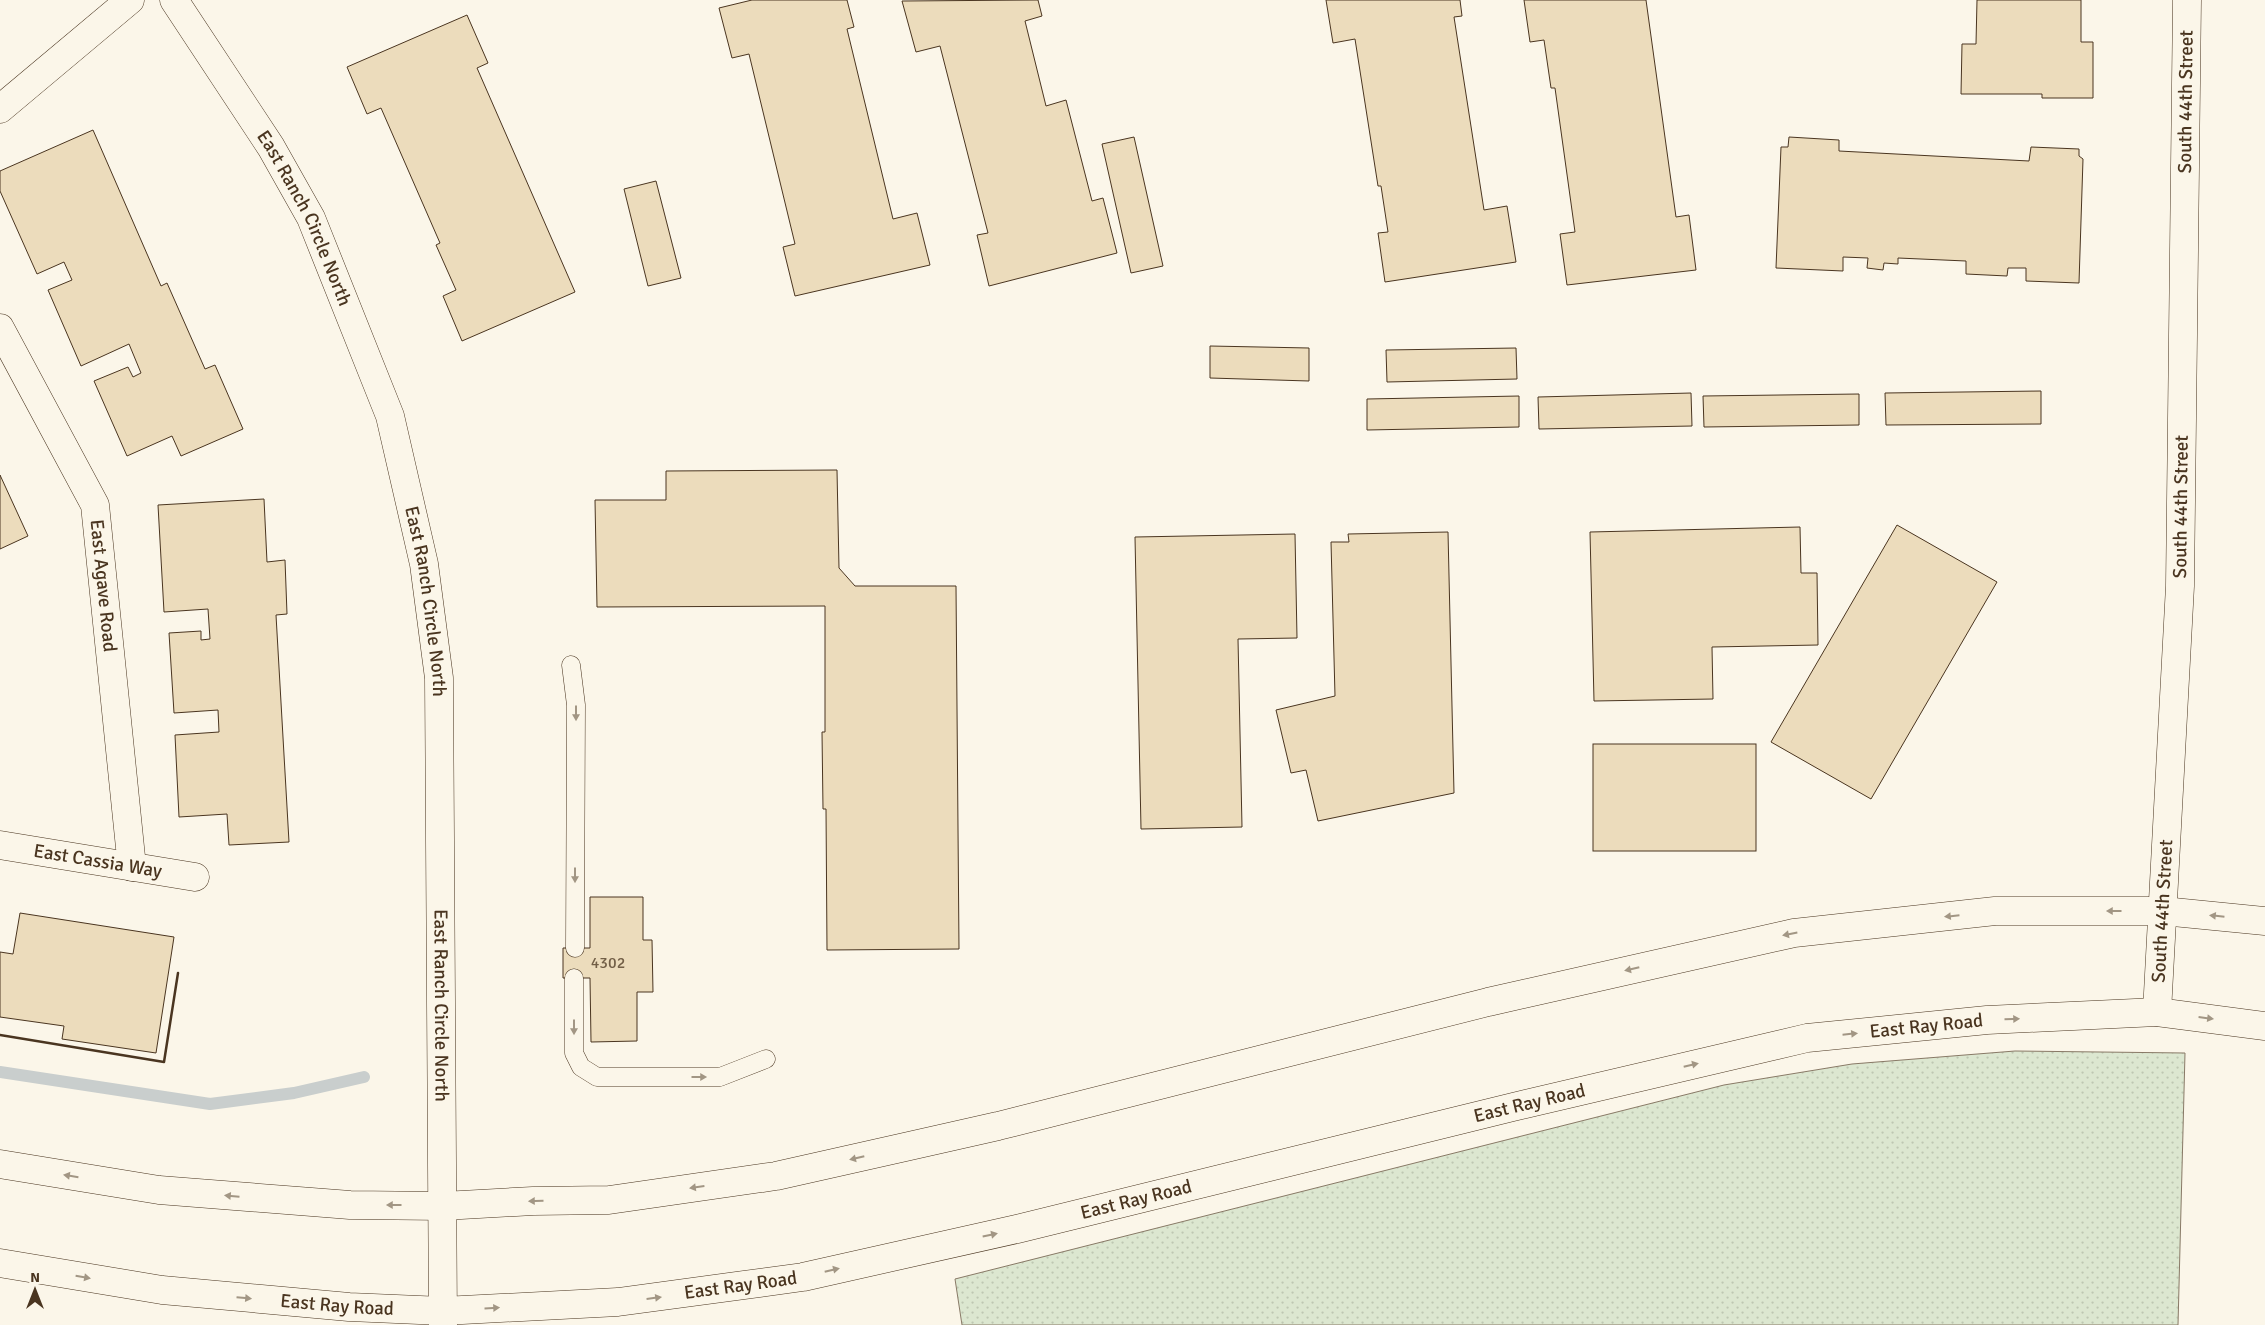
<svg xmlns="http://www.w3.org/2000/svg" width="2265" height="1325" font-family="Signika,sans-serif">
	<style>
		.grass { fill: url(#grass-dots); stroke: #887966 }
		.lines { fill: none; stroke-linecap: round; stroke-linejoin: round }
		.stream { stroke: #c9cecd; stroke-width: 12 }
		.building { fill: #ecdcbc; stroke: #4a3520 }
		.lane-casing { stroke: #4a3520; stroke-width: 19 }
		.street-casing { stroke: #4a3520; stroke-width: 29 }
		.secondary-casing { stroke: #4a3520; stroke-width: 29 }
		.lane { stroke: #fbf6e9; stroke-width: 18 }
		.street { stroke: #fbf6e9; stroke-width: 28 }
		.secondary { stroke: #fbf6e9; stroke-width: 28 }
		.wall { stroke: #4a3520; stroke-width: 2.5 }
		.oneway { fill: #a29684 }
		.labels { text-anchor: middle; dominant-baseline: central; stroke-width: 4; stroke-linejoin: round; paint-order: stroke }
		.number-label { font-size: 16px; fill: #725f47 }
		.street-label { font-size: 19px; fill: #4a3520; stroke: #fbf6e9 }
	</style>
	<defs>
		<pattern id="grass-dots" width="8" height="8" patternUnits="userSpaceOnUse" patternTransform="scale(1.25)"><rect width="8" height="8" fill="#dce7d0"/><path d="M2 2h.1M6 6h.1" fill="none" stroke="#bec7b2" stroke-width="1.8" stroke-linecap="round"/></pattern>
	</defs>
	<rect width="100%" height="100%" fill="#fbf6e9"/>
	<polygon class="grass" points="2015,1051 2185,1053 2178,1325 962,1325 955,1279 1724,1085 1852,1064"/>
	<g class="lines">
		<polyline class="stream" points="0,1072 210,1104 294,1093 364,1077"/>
	</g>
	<g class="building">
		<polygon points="752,0 847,0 854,27 847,29 893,219 917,213 930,265 795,296 783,247 795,244 749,54 732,58 719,8"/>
		<polygon points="1038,0 1042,16 1025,21 1046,106 1066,100 1092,201 1103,198 1117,253 989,286 977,235 988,233 940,46 916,52 902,1"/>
		<polygon points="1326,0 1460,0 1462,16 1454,17 1484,210 1507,206 1516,262 1385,282 1378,233 1388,232 1381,186 1378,186 1355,39 1333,43"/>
		<polygon points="1524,0 1646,0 1676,217 1689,215 1696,270 1567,285 1560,234 1575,232 1555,88 1551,88 1544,40 1530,42"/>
		<polygon points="1977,0 2081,0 2081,42 2093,42 2093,98 2042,98 2042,94 1961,94 1962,44 1976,44"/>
		<polygon points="467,15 488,63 477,68 575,292 462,341 443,296 456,290 436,245 440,243 381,108 367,114 347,67"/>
		<polygon points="93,130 161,286 167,283 205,369 215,365 243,429 181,456 172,436 127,456 94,381 128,367 133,377 141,373 129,344 81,366 48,290 72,280 64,262 37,274 0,191 0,171"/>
		<polygon points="1134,137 1163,266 1131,273 1102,144"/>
		<polygon points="1789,137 1839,140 1839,151 2029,161 2031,147 2079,149 2079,156 2083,159 2079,283 2026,281 2026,268 2008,268 2007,276 1966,274 1966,261 1898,258 1898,264 1884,263 1883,270 1867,268 1868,258 1843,257 1843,271 1776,268 1781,147 1788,147"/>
		<polygon points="656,181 681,278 648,286 624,189"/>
		<polygon points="1210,346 1309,348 1309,381 1210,378"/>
		<polygon points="1516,348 1517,379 1387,382 1386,350"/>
		<polygon points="2041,391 2041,424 1886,425 1885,393"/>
		<polygon points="1691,393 1692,426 1539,429 1538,397"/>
		<polygon points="1859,394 1859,425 1704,427 1703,396"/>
		<polygon points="1519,396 1519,427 1367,430 1367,399"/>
		<polygon points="837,470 839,568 855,586 956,586 959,949 827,950 826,809 823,809 822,732 825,732 825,606 597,607 595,500 666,500 666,471"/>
		<polygon points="0,475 28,536 0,549"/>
		<polygon points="264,499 267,562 285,560 287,614 276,615 289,842 229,845 227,814 179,817 175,735 219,732 218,710 174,713 169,633 201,631 201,640 210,639 208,609 164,612 158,505"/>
		<polygon points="1897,525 1997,582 1871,799 1771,742"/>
		<polygon points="1800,527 1801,573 1817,573 1818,645 1712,647 1713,699 1594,701 1590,532"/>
		<polygon points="1448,532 1454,793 1318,821 1306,770 1291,773 1276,710 1335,696 1331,542 1349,542 1348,534"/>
		<polygon points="1295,534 1297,638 1238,639 1242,827 1141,829 1135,537"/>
		<rect x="1593" y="744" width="163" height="107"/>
		<polygon points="590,897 643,897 643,940 652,940 653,992 637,992 637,1041 591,1042 590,978 563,978 563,948 590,948"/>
		<polygon points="20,913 174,937 156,1053 62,1039 64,1026 0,1017 0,952 13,954"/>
	</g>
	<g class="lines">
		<defs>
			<g id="lane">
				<polyline points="571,665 576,705 575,948"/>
				<polyline points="574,978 574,1053 581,1067 597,1077 720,1077 766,1059"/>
			</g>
			<g id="street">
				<polyline points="0,109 130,0"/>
				<path id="s1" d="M0 328 95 505 132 867"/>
				<path id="s2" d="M0 845 195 877"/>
			</g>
			<g id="secondary">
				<path id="s3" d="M174 0 271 147 311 218 390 416 424 564 439 678 443 1325"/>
				<path id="s4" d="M2157 1012 2180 586 2187 0"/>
				<polyline points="0,1164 159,1190 350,1205 443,1206 533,1201 609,1200 776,1176 905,1147 998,1126 1488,1002 1794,933 1995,911 2163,911 2265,921"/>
				<path id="s5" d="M0 1263 162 1290 349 1307 443 1311 618 1302 803 1277 1017 1229 1513 1107 1807 1038 1987 1020 2157 1012 2265 1026"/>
			</g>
		</defs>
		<use href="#lane" class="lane-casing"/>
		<use href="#street" class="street-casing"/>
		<use href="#secondary" class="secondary-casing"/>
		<use href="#lane" class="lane"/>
		<use href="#street" class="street"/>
		<use href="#secondary" class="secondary"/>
		<polyline class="wall" points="0,1035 164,1062 178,973"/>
	</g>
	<defs><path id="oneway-solid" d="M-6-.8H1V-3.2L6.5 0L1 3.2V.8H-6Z" transform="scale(1.25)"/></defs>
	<g class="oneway">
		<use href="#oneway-solid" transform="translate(576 713) rotate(90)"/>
		<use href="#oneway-solid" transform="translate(575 875) rotate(90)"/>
		<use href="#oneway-solid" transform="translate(2114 911) rotate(180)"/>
		<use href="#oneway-solid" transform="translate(1952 916) rotate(174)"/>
		<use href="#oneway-solid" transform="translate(2217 916) rotate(-174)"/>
		<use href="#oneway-solid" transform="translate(1790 934) rotate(169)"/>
		<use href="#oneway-solid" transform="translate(1632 969) rotate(167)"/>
		<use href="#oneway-solid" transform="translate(2206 1018) rotate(7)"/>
		<use href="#oneway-solid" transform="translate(2012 1019) rotate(-2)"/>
		<use href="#oneway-solid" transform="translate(574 1027) rotate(90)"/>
		<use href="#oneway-solid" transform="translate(1850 1034) rotate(-6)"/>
		<use href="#oneway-solid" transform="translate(1691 1065) rotate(-13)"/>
		<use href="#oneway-solid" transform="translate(699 1077)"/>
		<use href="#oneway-solid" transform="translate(857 1158) rotate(167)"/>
		<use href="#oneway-solid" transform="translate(71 1176) rotate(-171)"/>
		<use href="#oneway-solid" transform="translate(697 1187) rotate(172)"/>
		<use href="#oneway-solid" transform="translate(232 1196) rotate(-175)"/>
		<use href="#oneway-solid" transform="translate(536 1201) rotate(179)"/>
		<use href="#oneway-solid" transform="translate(394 1205) rotate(-180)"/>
		<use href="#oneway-solid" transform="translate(990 1235) rotate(-12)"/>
		<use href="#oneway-solid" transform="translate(832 1270) rotate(-13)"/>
		<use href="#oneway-solid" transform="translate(83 1277) rotate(10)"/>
		<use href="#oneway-solid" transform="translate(244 1298) rotate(5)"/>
		<use href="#oneway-solid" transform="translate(654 1298) rotate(-7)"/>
		<use href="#oneway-solid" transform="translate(492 1308) rotate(-3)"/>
	</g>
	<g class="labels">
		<g class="number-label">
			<text x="608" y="963">4302</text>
		</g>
		<g class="street-label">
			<text stroke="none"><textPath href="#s4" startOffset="911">South 44th Street</textPath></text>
			<text stroke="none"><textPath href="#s3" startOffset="255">East Ranch Circle North</textPath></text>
			<text stroke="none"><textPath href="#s4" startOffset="506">South 44th Street</textPath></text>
			<text stroke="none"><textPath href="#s1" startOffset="282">East Agave Road</textPath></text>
			<text stroke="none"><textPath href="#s3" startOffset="660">East Ranch Circle North</textPath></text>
			<text stroke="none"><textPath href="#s2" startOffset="99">East Cassia Way</textPath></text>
			<text stroke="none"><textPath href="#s4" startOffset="101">South 44th Street</textPath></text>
			<text stroke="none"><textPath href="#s3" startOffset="1065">East Ranch Circle North</textPath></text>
			<text stroke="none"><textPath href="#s5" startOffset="1960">East Ray Road</textPath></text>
			<text stroke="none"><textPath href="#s5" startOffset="1555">East Ray Road</textPath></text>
			<text stroke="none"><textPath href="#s5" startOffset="1150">East Ray Road</textPath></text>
			<text stroke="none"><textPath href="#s5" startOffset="745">East Ray Road</textPath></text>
			<text stroke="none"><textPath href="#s5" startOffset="340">East Ray Road</textPath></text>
		</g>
	</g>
	<g transform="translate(35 1290)" stroke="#fbf6e9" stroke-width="4" paint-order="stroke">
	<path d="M0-4L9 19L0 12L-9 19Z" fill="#4a3520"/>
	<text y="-8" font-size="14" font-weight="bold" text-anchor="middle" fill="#4a3520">N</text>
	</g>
</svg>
